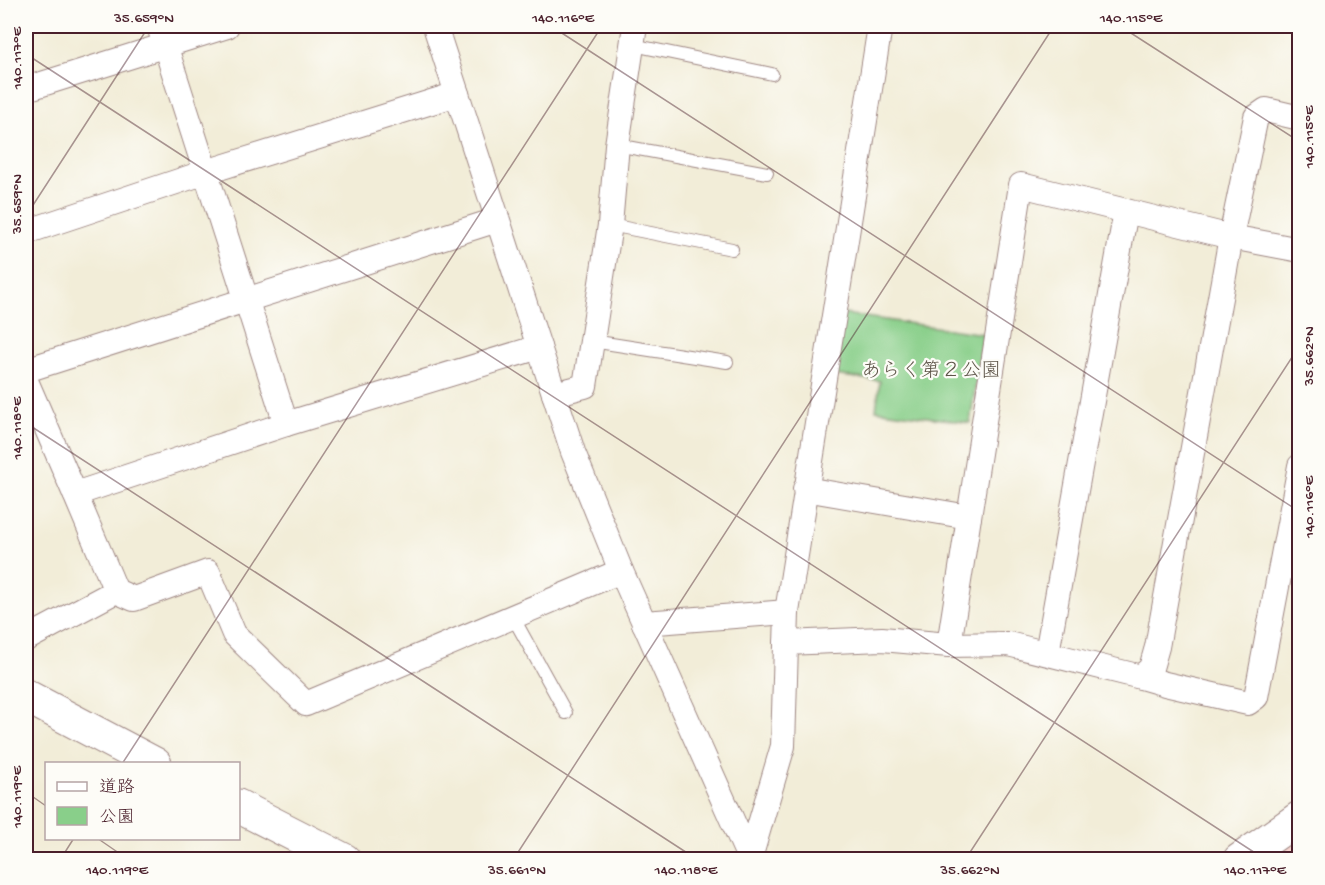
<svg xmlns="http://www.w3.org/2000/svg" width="1325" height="885" font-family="'Gochi Hand','Klee One',sans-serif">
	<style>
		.built { fill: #f7d0cb }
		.green { fill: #89cf8a; stroke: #6a775a; stroke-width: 1.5 }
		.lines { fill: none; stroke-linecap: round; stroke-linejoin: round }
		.service-casing { stroke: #9e8682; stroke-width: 14 }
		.minor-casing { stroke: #9e8682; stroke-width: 26 }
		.tertiary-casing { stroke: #9e8682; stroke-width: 34 }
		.trunk-casing { stroke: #9e8682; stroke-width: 35 }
		.service { stroke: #fff; stroke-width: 12 }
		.minor { stroke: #fff; stroke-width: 24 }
		.tertiary { stroke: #fff; stroke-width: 32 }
		.trunk { stroke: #fff; stroke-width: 33 }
		.ticks { fill: none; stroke: #4a1f2b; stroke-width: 1.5; stroke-opacity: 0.45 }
		.labels { text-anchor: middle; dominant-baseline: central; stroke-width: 4.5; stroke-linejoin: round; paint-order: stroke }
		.park-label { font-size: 20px; fill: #5d5448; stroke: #fdfcf7 }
		.neatline { fill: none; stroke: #4a1f2b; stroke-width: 2 }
		.ticks-label { font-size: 15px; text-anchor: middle; fill: #4a1f2b }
	</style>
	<rect width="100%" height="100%" fill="#fdfcf7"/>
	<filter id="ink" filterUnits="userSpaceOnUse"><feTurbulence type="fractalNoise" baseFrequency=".0167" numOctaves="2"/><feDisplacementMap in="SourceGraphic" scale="12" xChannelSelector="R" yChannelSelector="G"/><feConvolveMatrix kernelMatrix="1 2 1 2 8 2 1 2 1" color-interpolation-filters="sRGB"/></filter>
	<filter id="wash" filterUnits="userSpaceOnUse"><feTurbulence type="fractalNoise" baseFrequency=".008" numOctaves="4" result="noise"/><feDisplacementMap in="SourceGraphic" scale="24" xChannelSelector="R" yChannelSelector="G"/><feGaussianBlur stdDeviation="1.35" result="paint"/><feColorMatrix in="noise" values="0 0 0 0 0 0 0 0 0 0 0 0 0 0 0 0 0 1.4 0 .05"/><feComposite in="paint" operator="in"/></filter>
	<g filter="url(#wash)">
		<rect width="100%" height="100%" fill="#f2edd8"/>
		<polygon class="built" points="1299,838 1299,859 1268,859"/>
		<polygon class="green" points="844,314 983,334 970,423 876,410 880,381 835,375"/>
	</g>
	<g filter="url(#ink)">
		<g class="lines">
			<defs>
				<g id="service">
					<polyline points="633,45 772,74"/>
					<polyline points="617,145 767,173"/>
					<polyline points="610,225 732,249"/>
					<polyline points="592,341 727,362"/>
					<polyline points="513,617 566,713"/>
				</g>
				<g id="minor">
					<polyline points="159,26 286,424"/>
					<polyline points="435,26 573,452 621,571 750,860"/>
					<polyline points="26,89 227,26"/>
					<polyline points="26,232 206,172 457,94"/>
					<polyline points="26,370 497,220"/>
					<polyline points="26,381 75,494 116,591 134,599 208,572 234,634 306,704 621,571"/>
					<polyline points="554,394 585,386 610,225 617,145 635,26"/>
					<polyline points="805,489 969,517"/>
					<polyline points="75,494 286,424 539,347"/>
					<polyline points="644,623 787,612"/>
					<polyline points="26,639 116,591"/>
					<polyline points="786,643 882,639 949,645 1008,644 1141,677 1151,668 1157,647 1231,237 1256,117 1266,110 1300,118"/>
					<polyline points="949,645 1021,185 1231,237 1300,250"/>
					<polyline points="1047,653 1126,211"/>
					<polyline points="1141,677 1165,684 1248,703 1256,697 1300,466"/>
					<polyline points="750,858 783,746 787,612 880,26"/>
				</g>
				<polyline id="tertiary" points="1239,860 1300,817"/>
				<g id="trunk">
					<polyline points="26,696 155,764"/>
					<polyline points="238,806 344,860"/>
				</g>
			</defs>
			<use href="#service" class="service-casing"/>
			<use href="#minor" class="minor-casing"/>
			<use href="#tertiary" class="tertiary-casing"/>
			<use href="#trunk" class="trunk-casing"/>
			<use href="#service" class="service"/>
			<use href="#minor" class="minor"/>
			<use href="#tertiary" class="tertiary"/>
			<use href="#trunk" class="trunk"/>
		</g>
	</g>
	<path class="ticks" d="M551 26 1300 512M1120 26 1300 142M26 54 1266 860M26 216 149 26M26 423 698 860M122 764 602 26M26 792 46 806M97 838 129 860M60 860 74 838M513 860 1054 26M965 860 1300 345"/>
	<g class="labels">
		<g class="park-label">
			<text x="931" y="372">あらく第２公園</text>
		</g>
	</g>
	<rect width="1325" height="885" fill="none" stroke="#fdfcf7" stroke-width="66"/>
	<rect x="45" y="762" width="195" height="78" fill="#fdfcf7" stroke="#b5a4a5" stroke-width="1.5"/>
	<rect x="57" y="782" width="30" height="9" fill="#ffffff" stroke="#b5a4a5" stroke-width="1.5"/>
	<text x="99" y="792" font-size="18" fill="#4a1f2b">道路</text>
	<rect x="57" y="807" width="30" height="18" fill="#89cf8a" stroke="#b5a4a5" stroke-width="1.5"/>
	<text x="99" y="822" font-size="18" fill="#4a1f2b">公園</text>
	<rect x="33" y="33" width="1259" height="819" class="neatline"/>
	<g class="ticks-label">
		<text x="144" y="22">35.659°N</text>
		<text x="563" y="22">140.116°E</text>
		<text x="1131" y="22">140.115°E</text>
		<text transform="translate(16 58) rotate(-90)" y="5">140.117°E</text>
		<text transform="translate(1308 137) rotate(-90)" y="5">140.115°E</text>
		<text transform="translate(16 204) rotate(-90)" y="5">35.659°N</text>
		<text transform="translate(1308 356) rotate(-90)" y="5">35.662°N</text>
		<text transform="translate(16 428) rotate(-90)" y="5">140.118°E</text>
		<text transform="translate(1308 507) rotate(-90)" y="5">140.116°E</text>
		<text transform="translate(16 797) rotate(-90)" y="5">140.119°E</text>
		<text x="117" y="874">140.119°E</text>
		<text x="517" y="874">35.661°N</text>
		<text x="686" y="874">140.118°E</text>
		<text x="970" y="874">35.662°N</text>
		<text x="1255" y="874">140.117°E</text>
	</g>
</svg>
